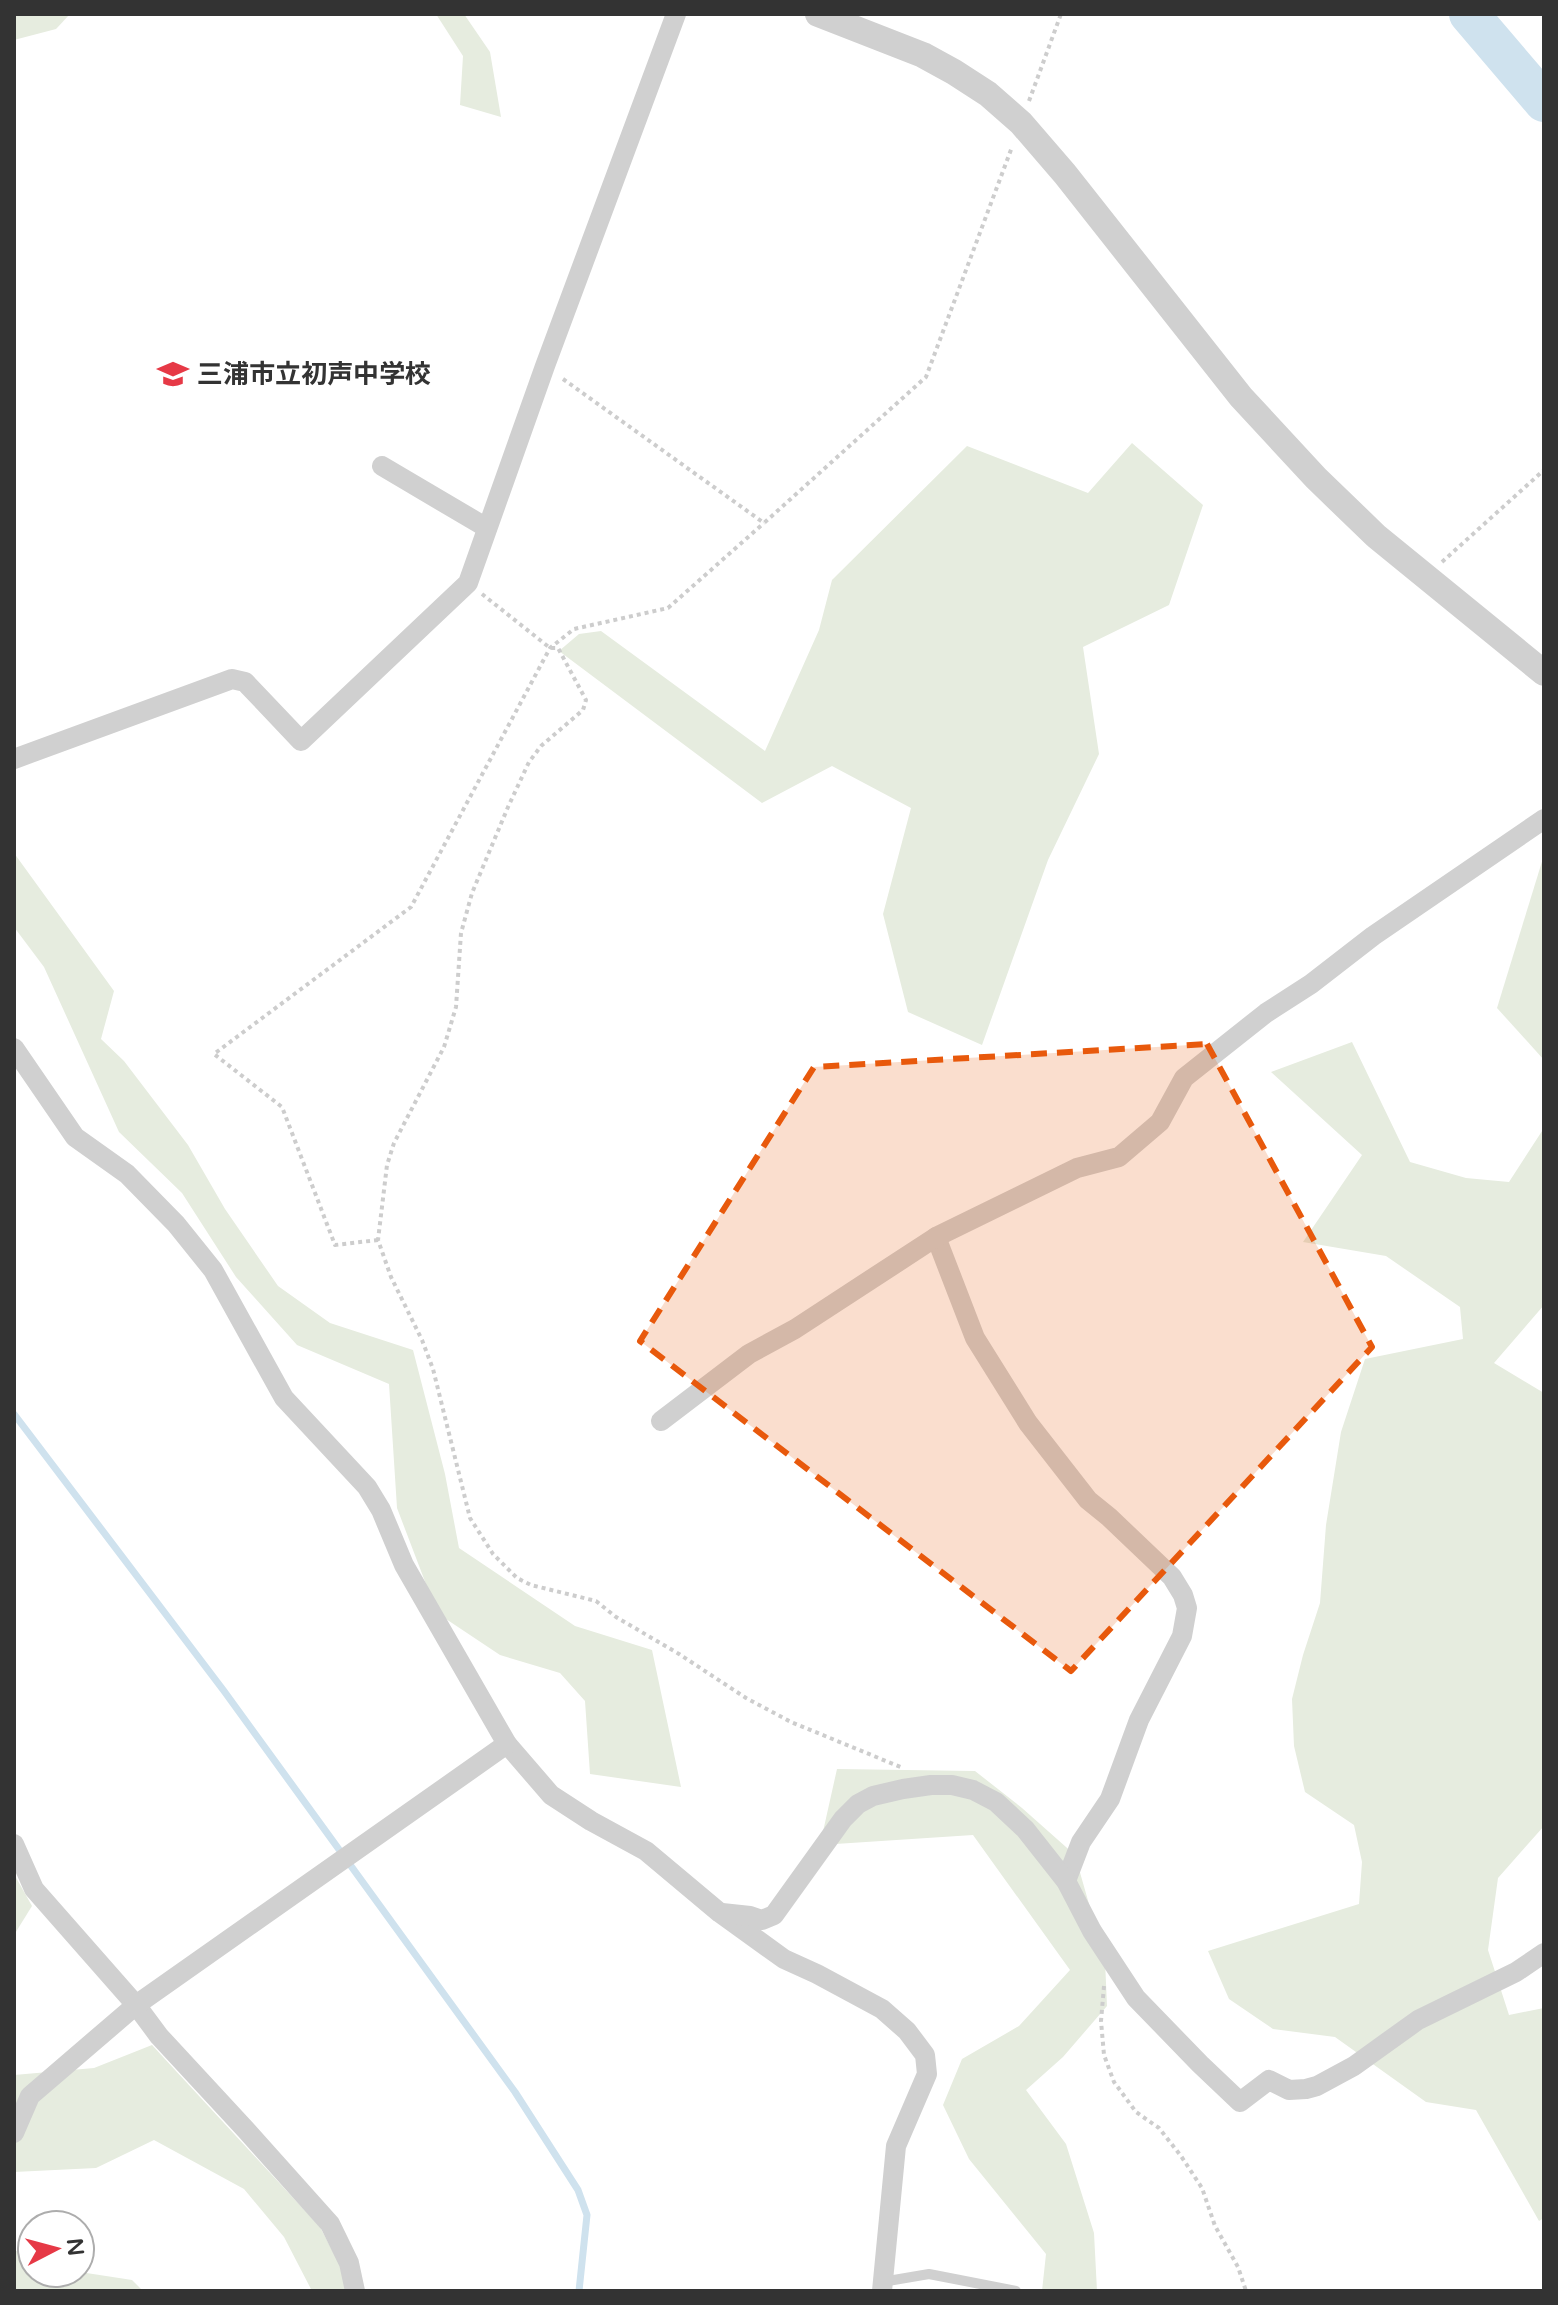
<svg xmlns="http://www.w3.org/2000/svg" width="1558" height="2305" font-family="'Varela Round','Noto Sans JP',sans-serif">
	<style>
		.green { fill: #e6ecdf }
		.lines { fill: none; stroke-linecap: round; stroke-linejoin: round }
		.stream { stroke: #cfe2ee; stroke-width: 7 }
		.river { stroke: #cfe2ee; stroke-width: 40 }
		.path { stroke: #cdcdcd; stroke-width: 4; stroke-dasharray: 4 4; stroke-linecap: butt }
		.service { stroke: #d0d0d0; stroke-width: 10 }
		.minor { stroke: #d0d0d0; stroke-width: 20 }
		.tertiary { stroke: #d0d0d0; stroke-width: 26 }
		.marked { fill: #e8590c; fill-opacity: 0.2; stroke: #e8590c; stroke-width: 6; stroke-dasharray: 16 10; stroke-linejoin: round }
		.labels { text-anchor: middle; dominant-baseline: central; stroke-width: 8; stroke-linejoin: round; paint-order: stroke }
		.poi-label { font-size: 26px; font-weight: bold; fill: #333; stroke: #fff; text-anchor: start }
	</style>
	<rect width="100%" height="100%" fill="#fff"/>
	<g class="green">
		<polygon points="14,14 70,14 56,29 14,40"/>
		<polygon points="436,14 464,14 490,52 501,117 460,105 463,56"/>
		<polygon points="1132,443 1203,505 1169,605 1083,647 1099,754 1048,860 982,1045 908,1012 883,914 911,808 832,766 762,803 559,651 579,634 601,631 765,751 819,630 832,580 967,446 1088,493"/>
		<polygon points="14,853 114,991 101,1039 124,1061 188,1145 225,1209 278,1286 330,1323 413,1350 445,1474 459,1548 575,1626 652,1650 681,1787 590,1774 585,1701 560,1673 500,1655 437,1613 397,1508 389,1384 297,1345 236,1277 182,1193 119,1132 44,967 14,927"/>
		<polygon points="1544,855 1544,1060 1497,1008"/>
		<polygon points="1352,1042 1410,1162 1466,1178 1509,1182 1544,1128 1544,1305 1494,1363 1544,1393 1544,1826 1498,1878 1488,1950 1509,2015 1544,2008 1544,2218 1539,2221 1476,2110 1426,2102 1335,2037 1273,2029 1229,1999 1208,1951 1359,1904 1362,1862 1354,1825 1305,1792 1294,1746 1292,1699 1303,1655 1320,1603 1326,1525 1341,1432 1365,1359 1463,1339 1460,1307 1386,1256 1303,1242 1362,1155 1271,1072"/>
		<polygon points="837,1769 975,1771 1022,1808 1075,1855 1105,1960 1107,2006 1063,2057 1026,2090 1066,2144 1094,2233 1097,2291 1042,2291 1046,2254 969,2159 943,2105 962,2059 1019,2026 1070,1970 973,1835 820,1845"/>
		<polygon points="14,1874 32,1906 14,1935"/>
		<polygon points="152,2045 320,2227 342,2269 347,2291 312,2291 284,2237 244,2189 154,2140 96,2168 14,2172 14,2075 94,2068"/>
		<polygon points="14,2250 32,2257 32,2273 80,2272 132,2280 143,2291 14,2291"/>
	</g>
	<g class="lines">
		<polyline class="stream" points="14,1414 224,1691 515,2092 578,2190 587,2215 579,2291"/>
		<polyline class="river" points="1469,14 1544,102"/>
		<g class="path">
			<polyline points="1029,101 1061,14"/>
			<polyline points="563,379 764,523 926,377 1012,147"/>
			<polyline points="1442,562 1544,470"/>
			<polyline points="482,594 550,648 558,648 586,700 583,710 541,746 529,762 508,807 472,893 461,933 456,1007 444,1047 394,1143 387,1165 378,1240 391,1277 422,1340 433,1369 470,1518 493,1554 517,1578 531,1585 596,1601 616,1617 679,1654 746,1698 791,1722 903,1768"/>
			<polyline points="378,1240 335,1245 282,1107 214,1054 411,907 550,648 574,629 668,608 764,523"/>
			<polyline points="1104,1986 1101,2021 1104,2055 1114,2082 1136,2112 1159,2128 1181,2156 1202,2188 1215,2226 1238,2267 1246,2291"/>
		</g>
		<polyline class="service" points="882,2282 929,2274 1016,2291"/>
		<g class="minor">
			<polyline points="382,466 487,528"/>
			<polyline points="14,759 232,679 245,682 301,741 468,583 545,366 676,14"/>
			<polyline points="14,1048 75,1137 127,1174 176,1224 213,1270 284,1398 367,1487 381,1510 404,1565 507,1744 551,1795 591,1821 646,1851 720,1913 784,1959 817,1974 882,2009 907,2031 925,2055 927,2074 896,2146 882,2291"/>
			<polyline points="936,1237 975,1338 1028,1423 1088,1500 1109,1517 1172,1577 1183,1595 1187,1608 1182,1636 1139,1720 1110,1799 1081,1842 1066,1881"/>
			<polyline points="661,1421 749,1354 795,1329 936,1237 1077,1168 1119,1157 1160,1122 1184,1078 1266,1013 1311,984 1373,936 1544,819"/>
			<polyline points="14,1844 34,1889 136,2005 159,2036 246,2130 330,2224 349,2263 355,2291"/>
			<polyline points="722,1913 750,1916 762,1920 774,1915 843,1819 858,1804 873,1796 903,1789 931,1785 952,1785 973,1790 996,1802 1025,1829 1066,1881 1092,1931 1136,1998 1200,2064 1240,2102 1269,2080 1289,2090 1306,2089 1317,2086 1354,2066 1418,2020 1516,1972 1544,1953"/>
			<polyline points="14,2133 30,2096 136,2005 507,1744"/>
		</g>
		<polyline class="tertiary" points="818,14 923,55 954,72 988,94 1021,123 1065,174 1241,397 1316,478 1376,536 1544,673"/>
	</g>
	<path class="marked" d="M1207 1044 1372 1347 1071 1671 640 1341 814 1067Z"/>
	<defs>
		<symbol id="school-bare" viewBox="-9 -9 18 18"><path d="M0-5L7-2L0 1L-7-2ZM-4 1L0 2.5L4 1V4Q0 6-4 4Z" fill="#e63946" stroke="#fff" stroke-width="2.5" paint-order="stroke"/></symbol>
	</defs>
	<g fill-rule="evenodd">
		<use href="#school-bare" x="151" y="352" width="44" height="44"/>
	</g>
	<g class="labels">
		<g class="poi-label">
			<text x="197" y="374">三浦市立初声中学校</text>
		</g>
	</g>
	<rect width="1558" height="2305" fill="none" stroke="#333333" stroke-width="32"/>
	<g transform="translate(56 2249) rotate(84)"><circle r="38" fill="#ffffff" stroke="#adadad" stroke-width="2"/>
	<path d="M0-6L14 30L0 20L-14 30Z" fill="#e63946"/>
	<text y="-12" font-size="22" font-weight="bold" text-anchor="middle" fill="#333333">N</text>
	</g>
</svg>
